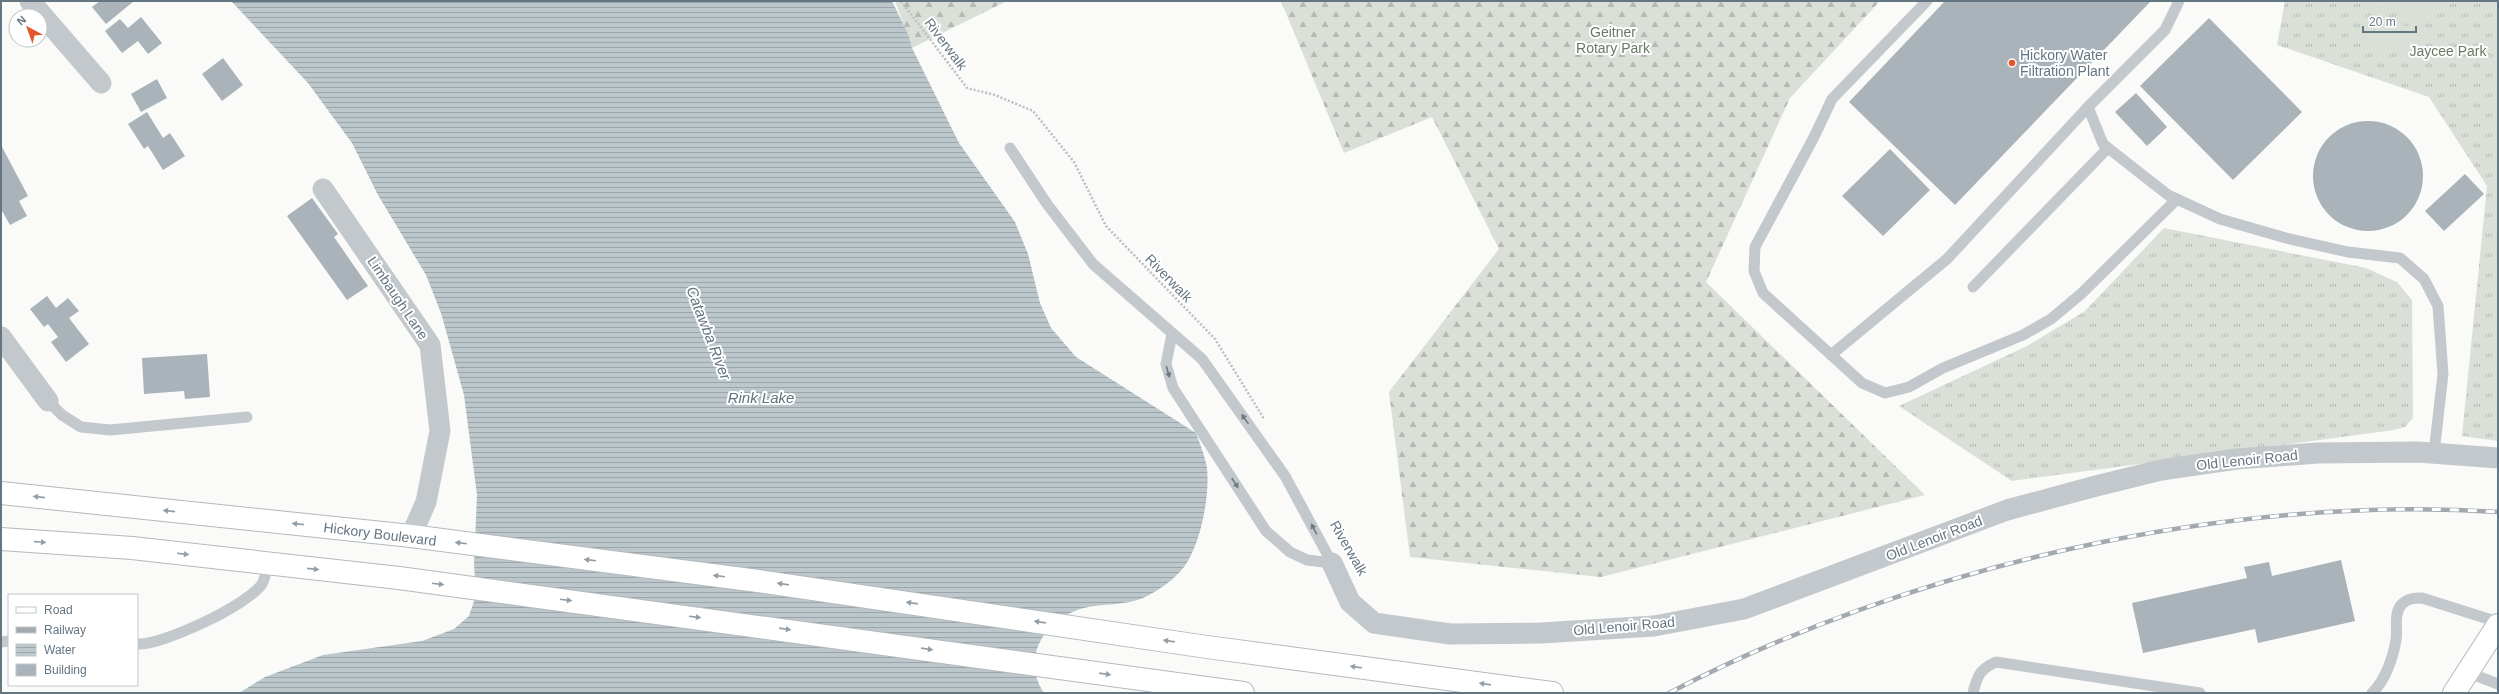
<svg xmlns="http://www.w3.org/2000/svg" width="2499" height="694" font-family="Helvetica,sans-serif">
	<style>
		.grass { fill: url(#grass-tufts) }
		.forest { fill: url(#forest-firs) }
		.pitch { fill: #dadfd7 }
		.water { fill: url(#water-rules) }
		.building { fill: #aab3b9 }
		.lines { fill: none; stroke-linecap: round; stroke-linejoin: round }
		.secondary-casing { stroke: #b3babf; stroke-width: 24 }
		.trunk-casing { stroke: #b4b9bd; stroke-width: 24 }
		.path { stroke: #bbbfc2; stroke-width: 2.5; stroke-dasharray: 2 2; stroke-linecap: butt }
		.service { stroke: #c3c8cc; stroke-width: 11 }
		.minor { stroke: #c3c8cc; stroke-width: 21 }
		.secondary { stroke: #fff; stroke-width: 22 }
		.trunk { stroke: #fff; stroke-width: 22 }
		.rail-casing { stroke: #a2aab0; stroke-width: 4.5 }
		.rail { stroke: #fff; stroke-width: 3; stroke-dasharray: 9; stroke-linecap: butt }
		.oneway { fill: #6a7a87 }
		.oneway2 { fill: #939fa8 }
		.poi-dot { fill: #e4572e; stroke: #fff; stroke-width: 1.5 }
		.labels { text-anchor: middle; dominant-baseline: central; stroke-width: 4; stroke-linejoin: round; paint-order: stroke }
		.park-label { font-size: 14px; fill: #687a64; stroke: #fff }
		.street-label { font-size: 14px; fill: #657683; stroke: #fff }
		.poi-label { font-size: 14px; fill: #657683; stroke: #fff; text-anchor: start }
		.water-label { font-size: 15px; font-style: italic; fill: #60757c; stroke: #fff }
	</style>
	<defs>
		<pattern id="grass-tufts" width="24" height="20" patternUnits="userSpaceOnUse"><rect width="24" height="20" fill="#dadfd7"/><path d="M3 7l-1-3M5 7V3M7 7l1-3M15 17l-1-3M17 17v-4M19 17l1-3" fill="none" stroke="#b4b9b4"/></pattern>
		<pattern id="forest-firs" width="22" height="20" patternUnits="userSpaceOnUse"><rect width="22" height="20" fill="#dadfd7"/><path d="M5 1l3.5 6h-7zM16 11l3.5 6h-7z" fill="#b4b9b4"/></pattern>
		<pattern id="water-rules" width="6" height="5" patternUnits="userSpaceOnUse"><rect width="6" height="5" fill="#bbc7cb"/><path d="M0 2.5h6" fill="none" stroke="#9ca6aa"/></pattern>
	</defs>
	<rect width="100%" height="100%" fill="#fafaf8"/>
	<g class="grass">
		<polygon points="2285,1 2498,1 2498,441 2462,436 2487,186 2429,97 2277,45"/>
		<polygon points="2164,228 2366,268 2397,282 2412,300 2413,418 2405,427 2394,430 2012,481 1899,406 2027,346 2085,311"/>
	</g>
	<g class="forest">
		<polygon points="895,1 1007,1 912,48"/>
		<polygon points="1281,1 1880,1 1790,98 1706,282 1925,495 1601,577 1410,557 1389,392 1499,249 1432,117 1344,153"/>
	</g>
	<g class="pitch">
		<polygon points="2372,1 2437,1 2432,22 2371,4"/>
		<polygon points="2369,15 2429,32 2421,59 2361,42"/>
		<polygon points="2498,207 2498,265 2496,254"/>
	</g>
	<path class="water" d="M231 1H892L908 34 912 48 959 143 1015 222 1028 254 1040 303 1051 328 1076 357 1196 433C1200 444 1205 456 1207 468 1210 495 1201 544 1184 567 1174 580 1158 591 1143 598 1124 606 1103 603 1084 608 1045 618 1020 658 1044 693H239L265 677 323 655 422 641 454 629 469 616 476 595 474 565 477 495 464 395 441 313 426 275 378 195 352 143 308 83Z"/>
	<g class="building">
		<polygon points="100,1 134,1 106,24 92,7"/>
		<polygon points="1945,1 2151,1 1955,205 1849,102"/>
		<polygon points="141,17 162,43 148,54 138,41 122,53 105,31 120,19 128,28"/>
		<polygon points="2209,18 2302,112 2233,180 2140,86"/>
		<polygon points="223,58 243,85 222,101 202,74"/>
		<polygon points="157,79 167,98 141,112 131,94"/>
		<polygon points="2136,93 2167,127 2147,146 2115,112"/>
		<polygon points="147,112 163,138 170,133 185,156 163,170 148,146 144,149 128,124"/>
		<circle cx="2368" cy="176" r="55"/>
		<polygon points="1,145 28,196 19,201 27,216 10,225 1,209"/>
		<polygon points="1890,149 1930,190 1883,236 1842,196"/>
		<polygon points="2465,174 2484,194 2444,231 2425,211"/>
		<polygon points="312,198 338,234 334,237 368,286 347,300 287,216"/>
		<polygon points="47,296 56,308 68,298 79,311 69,318 89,344 66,362 51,342 58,337 48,324 44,327 30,309"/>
		<polygon points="207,354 210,397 185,399 184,391 144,394 142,358"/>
		<polygon points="2341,560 2355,621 2258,643 2255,629 2143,653 2132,603 2247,578 2244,567 2269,562 2272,576"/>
	</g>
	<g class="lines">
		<defs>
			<polyline id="secondary" points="2454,693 2498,625"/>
			<g id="trunk">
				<polyline points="1,493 411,536 758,581 1207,647 1552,693"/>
				<polyline points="1,539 132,548 399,578 1243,693"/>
			</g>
		</defs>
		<use href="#secondary" class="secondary-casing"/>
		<use href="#trunk" class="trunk-casing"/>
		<polyline class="path" points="901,1 967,88 995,95 1033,111 1074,162 1106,226 1215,339 1264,419"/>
		<g class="service">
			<polyline points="1927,1 1832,99 1814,137 1755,247 1754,271 1763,293 1862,383 1885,393 1909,387 1943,368 2023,335 2051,319 2082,293 2177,199"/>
			<polyline points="2179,1 2165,30 2088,107 2103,144 2168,195 2220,219 2286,238 2348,252 2400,258 2424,279 2438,306 2443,374 2434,453"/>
			<polyline points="1010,148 1047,204 1093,264 1202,359 1285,476 1332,563"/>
			<polyline points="1973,287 2108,148"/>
			<polyline points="1172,334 1166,364 1173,388 1266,531 1290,552 1307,560 1332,563"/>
			<polyline points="1831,355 1947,259 2088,107"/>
			<polyline points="48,401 62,415 81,427 110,430 247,417"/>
			<polyline points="1,642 9,641"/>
			<path d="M137 644C161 646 248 605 262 584 265 579 266 570 268 564"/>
			<polyline points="2467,672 2498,684"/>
			<path d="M1973 693C1977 676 1980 669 1996 662L2200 693"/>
			<path d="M2372 693C2385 681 2393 658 2396 640 2398 629 2393 613 2402 604 2408 598 2415 598 2422 598L2498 622"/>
		</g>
		<g class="minor">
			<polyline points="30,1 101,83"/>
			<polyline points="323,189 430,345 440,431 426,502 411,536"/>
			<polyline points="1,337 48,401"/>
			<polyline points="1332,563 1350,602 1374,623 1450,634 1541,633 1654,626 1744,609 2007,510 2096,486 2161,470 2237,459 2318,453 2418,452 2498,458"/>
		</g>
		<use href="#secondary" class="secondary"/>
		<use href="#trunk" class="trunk"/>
		<defs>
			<path id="rail" d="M1669 693C1909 567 2227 494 2498 512"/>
		</defs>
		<use href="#rail" class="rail-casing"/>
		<use href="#rail" class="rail"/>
	</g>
	<defs><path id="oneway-solid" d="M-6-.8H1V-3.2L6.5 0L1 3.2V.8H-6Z"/></defs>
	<g class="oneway">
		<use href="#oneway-solid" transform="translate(1168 372) rotate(74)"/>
		<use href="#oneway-solid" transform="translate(1245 419) rotate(-125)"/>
		<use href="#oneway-solid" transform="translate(1235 483) rotate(57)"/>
		<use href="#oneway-solid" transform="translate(1314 529) rotate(-118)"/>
	</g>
	<g class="oneway2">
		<use href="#oneway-solid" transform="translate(39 497) rotate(-174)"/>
		<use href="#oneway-solid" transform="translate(169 511) rotate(-174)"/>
		<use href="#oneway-solid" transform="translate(298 524) rotate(-174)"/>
		<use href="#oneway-solid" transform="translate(40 542) rotate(4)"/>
		<use href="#oneway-solid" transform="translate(461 543) rotate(-173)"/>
		<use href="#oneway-solid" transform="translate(183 554) rotate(7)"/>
		<use href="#oneway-solid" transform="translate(590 560) rotate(-173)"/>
		<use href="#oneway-solid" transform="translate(313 569) rotate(6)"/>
		<use href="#oneway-solid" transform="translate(719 576) rotate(-173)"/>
		<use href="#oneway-solid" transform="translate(438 584) rotate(7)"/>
		<use href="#oneway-solid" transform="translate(783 584) rotate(-172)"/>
		<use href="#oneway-solid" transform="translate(566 600) rotate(7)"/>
		<use href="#oneway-solid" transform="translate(912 603) rotate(-172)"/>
		<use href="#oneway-solid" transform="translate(695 617) rotate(7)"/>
		<use href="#oneway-solid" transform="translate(1040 622) rotate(-172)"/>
		<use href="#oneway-solid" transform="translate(785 629) rotate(8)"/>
		<use href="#oneway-solid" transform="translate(1169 641) rotate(-172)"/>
		<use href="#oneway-solid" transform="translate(927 649) rotate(8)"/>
		<use href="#oneway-solid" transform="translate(1356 667) rotate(-172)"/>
		<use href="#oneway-solid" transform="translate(1105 674) rotate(8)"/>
		<use href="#oneway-solid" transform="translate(1485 684) rotate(-172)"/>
	</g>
	<circle class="poi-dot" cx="2012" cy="63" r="4"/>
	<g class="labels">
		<g class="park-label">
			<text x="1613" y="32">Geitner<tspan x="1613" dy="16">Rotary Park</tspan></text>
			<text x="2448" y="51">Jaycee Park</text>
		</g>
		<g class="street-label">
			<text transform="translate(946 44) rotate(53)">Riverwalk</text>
			<text transform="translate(1169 278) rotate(46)">Riverwalk</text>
			<text transform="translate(398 298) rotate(56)">Limbaugh Lane</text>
			<text transform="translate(2247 460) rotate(-6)">Old Lenoir Road</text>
			<text transform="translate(380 534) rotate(7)">Hickory Boulevard</text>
			<text transform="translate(1934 538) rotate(-21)">Old Lenoir Road</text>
			<text transform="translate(1349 548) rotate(60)">Riverwalk</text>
			<text transform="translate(1624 626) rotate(-5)">Old Lenoir Road</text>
		</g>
		<g class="poi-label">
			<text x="2020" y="55">Hickory Water<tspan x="2020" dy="16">Filtration Plant</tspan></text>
		</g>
		<g class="water-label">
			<text transform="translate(709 333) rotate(69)">Catawba River</text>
			<text x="761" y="397">Rink Lake</text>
		</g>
	</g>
	<rect width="2499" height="694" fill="none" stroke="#657683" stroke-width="4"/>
	<rect x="8" y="594" width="130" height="92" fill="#ffffff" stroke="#c1c8cd"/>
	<rect x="16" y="607" width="20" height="6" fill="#ffffff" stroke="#c1c8cd"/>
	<text x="44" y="614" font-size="12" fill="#657683">Road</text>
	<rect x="16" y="627" width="20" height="6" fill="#a2aab0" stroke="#c1c8cd"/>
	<text x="44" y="634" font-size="12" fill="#657683">Railway</text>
	<rect x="16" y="644" width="20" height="12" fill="url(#water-rules)" stroke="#c1c8cd"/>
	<text x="44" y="654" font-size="12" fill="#657683">Water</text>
	<rect x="16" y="664" width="20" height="12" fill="#aab3b9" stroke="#c1c8cd"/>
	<text x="44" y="674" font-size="12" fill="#657683">Building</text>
	<g transform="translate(28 28) rotate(319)"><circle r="19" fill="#ffffff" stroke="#c1c8cd"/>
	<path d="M0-3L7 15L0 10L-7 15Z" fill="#e4572e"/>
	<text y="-6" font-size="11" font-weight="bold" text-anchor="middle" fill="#657683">N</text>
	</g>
	<path d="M2363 26v6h53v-6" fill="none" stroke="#657683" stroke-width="2"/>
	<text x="2369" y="26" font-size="12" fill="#657683" stroke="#ffffff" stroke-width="3" paint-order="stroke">20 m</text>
</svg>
